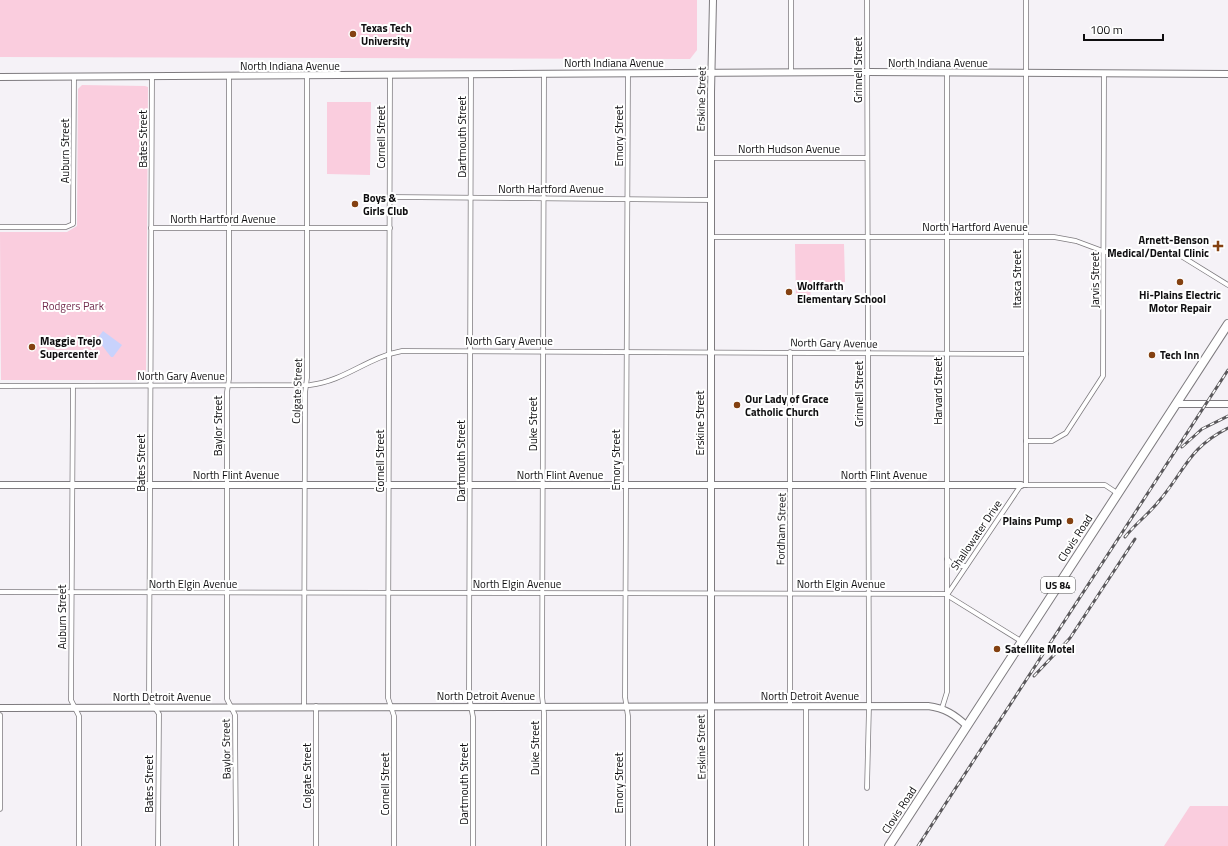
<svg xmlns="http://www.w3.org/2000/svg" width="1228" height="846" font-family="'Titillium Web',sans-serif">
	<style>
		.green { fill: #facdde }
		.water { fill: #c8d2fc }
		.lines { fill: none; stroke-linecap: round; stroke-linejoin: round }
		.street-casing { stroke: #7e7b7f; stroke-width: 5.5 }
		.secondary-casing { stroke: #7e7b7f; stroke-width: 8 }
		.highway-casing { stroke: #7e7b7f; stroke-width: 10 }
		.street { stroke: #fff; stroke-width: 4 }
		.secondary { stroke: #fff; stroke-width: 6 }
		.highway { stroke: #fff; stroke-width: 8 }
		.rail-casing { stroke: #5b595c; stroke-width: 3 }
		.rail { stroke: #fff; stroke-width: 1.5; stroke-dasharray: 4.5; stroke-linecap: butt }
		.poi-dot { fill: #844111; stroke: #fff; stroke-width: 1.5 }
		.labels { text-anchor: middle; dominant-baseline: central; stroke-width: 4; stroke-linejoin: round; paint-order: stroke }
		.shield { fill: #fff; stroke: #565657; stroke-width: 1 }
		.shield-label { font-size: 10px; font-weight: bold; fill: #0e0d0f }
		.poi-label { font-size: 11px; font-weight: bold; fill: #0e0d0f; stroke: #fff; text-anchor: start }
		.street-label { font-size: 11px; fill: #0e0d0f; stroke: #fff }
		.park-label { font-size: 11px; fill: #742f50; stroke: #fff }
	</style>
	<rect width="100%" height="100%" fill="#f5f2f7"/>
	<g class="green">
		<polygon points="0,0 697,0 697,50 690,59 0,57"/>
		<polygon points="82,85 145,86 148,87 146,378 142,380 1,380 0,232 67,232 77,226 78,89"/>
		<polygon points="327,102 371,102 370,175 327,174"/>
		<polygon points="795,244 844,244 845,282 811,282 810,305 796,305"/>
		<polygon points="1190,806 1228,806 1228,846 1164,846"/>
	</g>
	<polygon class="water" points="103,331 122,345 113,357 111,357 97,339"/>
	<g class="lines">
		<defs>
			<g id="street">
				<polyline points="628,73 625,697 628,716 628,846"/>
				<polyline points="791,73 791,0"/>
				<polyline points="544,74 542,696 544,713 544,846"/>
				<polyline points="471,75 469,696 473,717 473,846"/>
				<polyline points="390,76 388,698 394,716 394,846"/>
				<polyline points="152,77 149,699 159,714 158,846"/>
				<polyline points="229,77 229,379 227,392 227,699 235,715 236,846"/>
				<polyline points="711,158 867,158"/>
				<polyline points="390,197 711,200"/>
				<polyline points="0,227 66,227 73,224 74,77"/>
				<polyline points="151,228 390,228"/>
				<polyline points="711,237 1054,237 1076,241 1111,254 1161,253 1181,256 1228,285"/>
				<polyline points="790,352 790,707"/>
				<path d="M0 386 310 385C345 381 368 357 402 351L1026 354"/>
				<polyline points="73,386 71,700 79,716 79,846"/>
				<polyline points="1026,441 1052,441 1066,433 1103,376 1104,74"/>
				<polyline points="1026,485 1026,0"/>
				<polyline points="947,559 954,566 966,566"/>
				<polyline points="0,592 945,594 1021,641"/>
				<polyline points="947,595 1021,485 1105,485 1117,493"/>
				<polyline points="304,706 305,393 307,378 307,76"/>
				<polyline points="316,706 316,846"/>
				<polyline points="942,708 947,692 947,73"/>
				<polyline points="0,715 0,809"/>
				<polyline points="867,788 869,706 867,0"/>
				<polyline points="806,846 806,706"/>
			</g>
			<g id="secondary">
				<polyline points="0,77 867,72 1228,74"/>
				<polyline points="1176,404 1228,404"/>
				<polyline points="0,485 1021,485"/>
				<path d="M0 708 928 706C945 708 955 715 967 726"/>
				<polyline points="711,846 711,92 713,0"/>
			</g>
			<polyline id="highway" points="889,846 1228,324"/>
		</defs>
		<use href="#street" class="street-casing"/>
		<use href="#secondary" class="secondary-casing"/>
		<use href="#highway" class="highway-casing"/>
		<use href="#street" class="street"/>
		<use href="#secondary" class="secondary"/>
		<use href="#highway" class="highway"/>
		<defs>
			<g id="rail">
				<polyline points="1182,447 1202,429 1228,416"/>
				<path d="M1125 537C1135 524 1149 514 1159 501 1185 471 1188 448 1228 428"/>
				<polyline points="1034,676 1070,638 1135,539"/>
				<polyline points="918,846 1228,370"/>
			</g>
		</defs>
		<use href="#rail" class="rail-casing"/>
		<use href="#rail" class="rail"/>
	</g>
	<g class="poi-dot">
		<circle cx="353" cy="34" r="4"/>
		<circle cx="355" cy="204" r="4"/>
		<path d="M1216 240h4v4h4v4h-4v4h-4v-4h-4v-4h4z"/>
		<circle cx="1180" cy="282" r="4"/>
		<circle cx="789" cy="292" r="4"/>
		<circle cx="32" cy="347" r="4"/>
		<circle cx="1152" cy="355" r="4"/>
		<circle cx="737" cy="405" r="4"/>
		<circle cx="1070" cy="521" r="4"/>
		<circle cx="997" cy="649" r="4"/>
	</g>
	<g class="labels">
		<rect class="shield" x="1041" y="577" width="34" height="16" rx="3"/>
		<g class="shield-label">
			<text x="1058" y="585">US 84</text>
		</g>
		<g class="poi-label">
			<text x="361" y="28">Texas Tech<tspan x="361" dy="13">University</tspan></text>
			<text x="363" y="198">Boys &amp;<tspan x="363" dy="13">Girls Club</tspan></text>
			<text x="1209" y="240" text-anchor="end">Arnett-Benson<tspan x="1209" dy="13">Medical/Dental Clinic</tspan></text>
			<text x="797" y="286">Wolffarth<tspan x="797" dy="13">Elementary School</tspan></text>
			<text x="1180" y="295" text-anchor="middle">Hi-Plains Electric<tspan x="1180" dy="13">Motor Repair</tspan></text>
			<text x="40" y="341">Maggie Trejo<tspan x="40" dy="13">Supercenter</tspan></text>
			<text x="1160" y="355">Tech Inn</text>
			<text x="745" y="399">Our Lady of Grace<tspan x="745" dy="13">Catholic Church</tspan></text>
			<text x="1062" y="521" text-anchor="end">Plains Pump</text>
			<text x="1005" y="649">Satellite Motel</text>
		</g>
		<g class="street-label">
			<text x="614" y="63">North Indiana Avenue</text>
			<text x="938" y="63">North Indiana Avenue</text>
			<text x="290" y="66">North Indiana Avenue</text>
			<text transform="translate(858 70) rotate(-90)">Grinnell Street</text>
			<text transform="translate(701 99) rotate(-89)">Erskine Street</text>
			<text transform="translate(619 136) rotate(-90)">Emory Street</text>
			<text transform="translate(381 137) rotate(-90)">Cornell Street</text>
			<text transform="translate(462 137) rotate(-90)">Dartmouth Street</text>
			<text transform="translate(143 139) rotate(-90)">Bates Street</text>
			<text x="789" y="149">North Hudson Avenue</text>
			<text transform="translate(65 151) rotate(-90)">Auburn Street</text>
			<text x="551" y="189">North Hartford Avenue</text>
			<text x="223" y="219">North Hartford Avenue</text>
			<text x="975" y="227">North Hartford Avenue</text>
			<text transform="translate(1017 279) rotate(-90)">Itasca Street</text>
			<text transform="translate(1095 280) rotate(-90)">Jarvis Street</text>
			<text x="509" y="341">North Gary Avenue</text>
			<text transform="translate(834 343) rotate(1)">North Gary Avenue</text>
			<text x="181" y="376">North Gary Avenue</text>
			<text transform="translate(297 391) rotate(-88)">Colgate Street</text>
			<text transform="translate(938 391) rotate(-90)">Harvard Street</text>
			<text transform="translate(859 394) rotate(-90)">Grinnell Street</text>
			<text transform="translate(700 423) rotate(-90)">Erskine Street</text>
			<text transform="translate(533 424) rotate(-90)">Duke Street</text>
			<text transform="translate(218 426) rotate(-90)">Baylor Street</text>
			<text transform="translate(616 460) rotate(-90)">Emory Street</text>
			<text transform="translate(380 461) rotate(-90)">Cornell Street</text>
			<text transform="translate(461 461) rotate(-90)">Dartmouth Street</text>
			<text transform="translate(141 463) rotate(-90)">Bates Street</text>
			<text x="236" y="475">North Flint Avenue</text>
			<text x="560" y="475">North Flint Avenue</text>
			<text x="884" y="475">North Flint Avenue</text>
			<text transform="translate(781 529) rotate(-89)">Fordham Street</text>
			<text transform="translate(976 535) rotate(-56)">Shallowater Drive</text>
			<text transform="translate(1075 538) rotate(-57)">Clovis Road</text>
			<text x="193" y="584">North Elgin Avenue</text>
			<text x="517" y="584">North Elgin Avenue</text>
			<text x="841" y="584">North Elgin Avenue</text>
			<text transform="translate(62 617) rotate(-90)">Auburn Street</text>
			<text x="486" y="696">North Detroit Avenue</text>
			<text x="810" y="696">North Detroit Avenue</text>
			<text x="162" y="697">North Detroit Avenue</text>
			<text transform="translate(701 747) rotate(-91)">Erskine Street</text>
			<text transform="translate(535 748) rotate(-90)">Duke Street</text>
			<text transform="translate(226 749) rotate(-91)">Baylor Street</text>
			<text transform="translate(307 776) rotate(-90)">Colgate Street</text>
			<text transform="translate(619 783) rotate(-90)">Emory Street</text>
			<text transform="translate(149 784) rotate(-90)">Bates Street</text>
			<text transform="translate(385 784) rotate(-90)">Cornell Street</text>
			<text transform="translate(464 784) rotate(-90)">Dartmouth Street</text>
			<text transform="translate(899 810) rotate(-57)">Clovis Road</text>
		</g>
		<g class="park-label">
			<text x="73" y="306">Rodgers Park</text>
		</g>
	</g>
	<path d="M1084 34v6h79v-6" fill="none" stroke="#0e0d0f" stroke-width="2"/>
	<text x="1090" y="34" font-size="12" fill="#0e0d0f" stroke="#ffffff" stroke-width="3" paint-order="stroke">100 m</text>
</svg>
